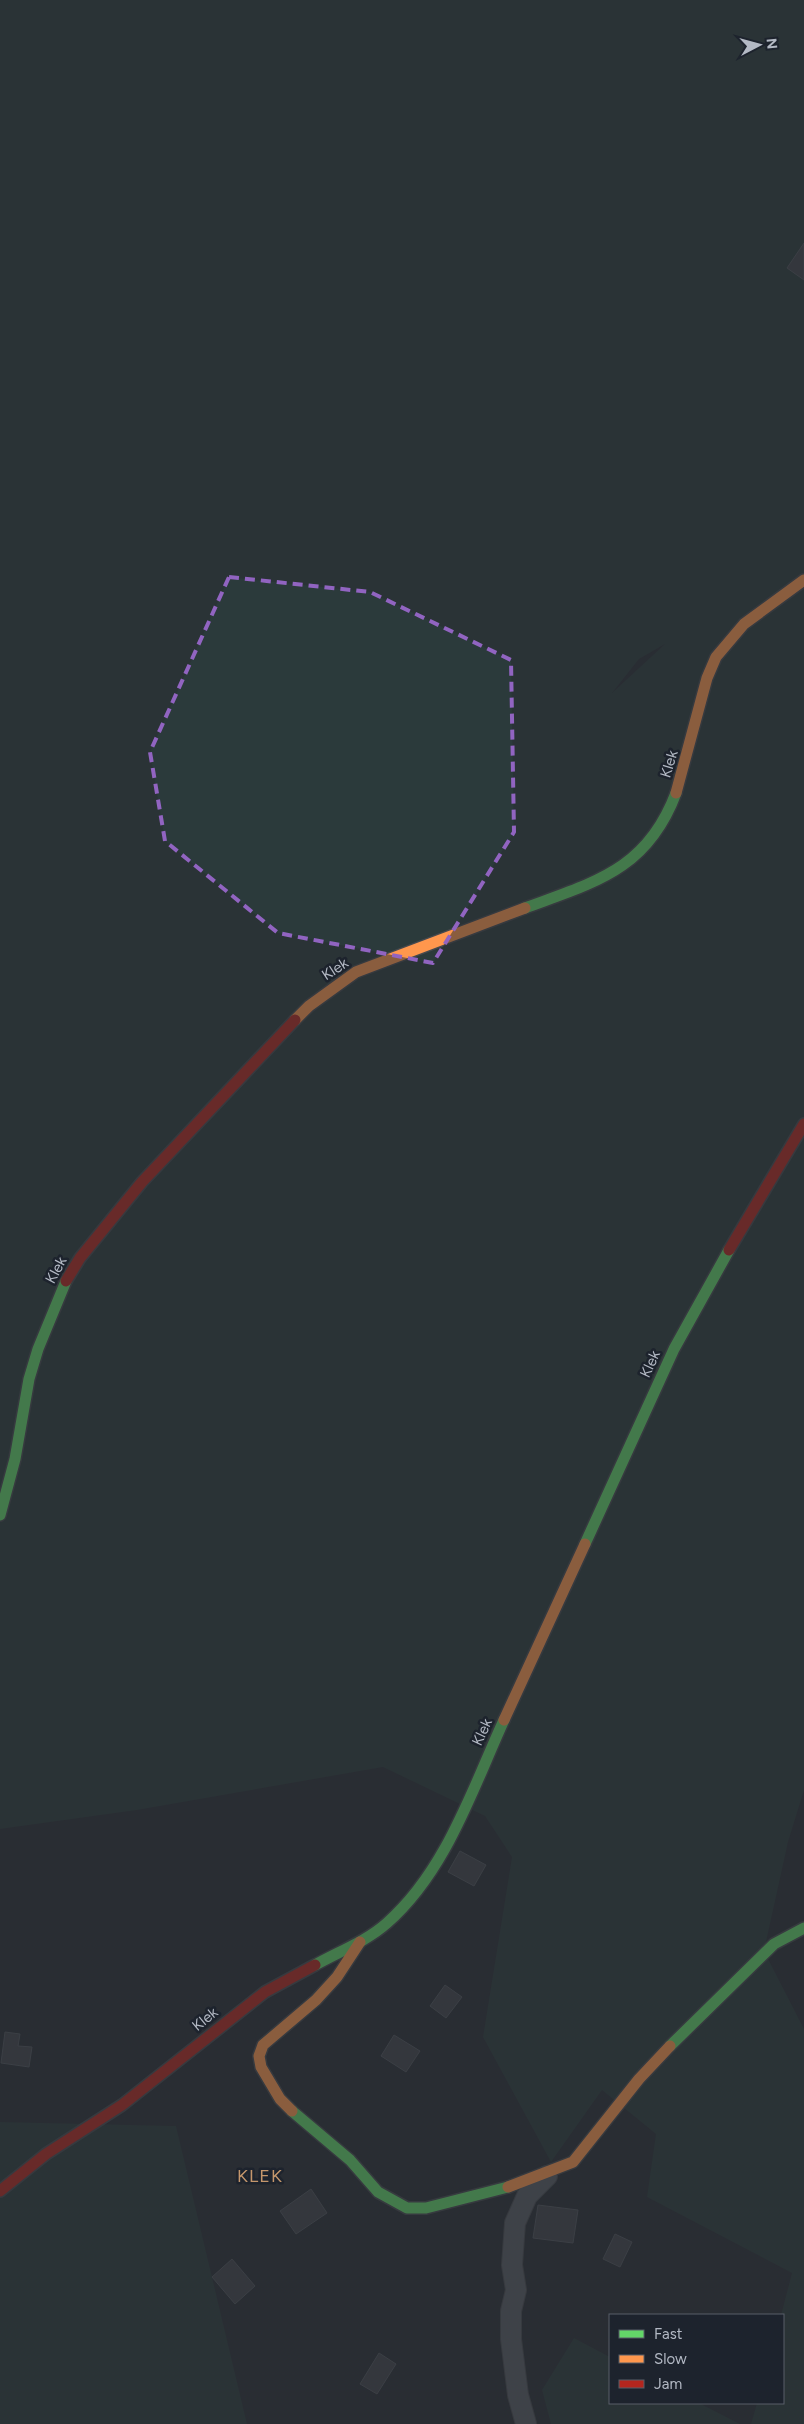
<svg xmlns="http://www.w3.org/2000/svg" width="804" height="2424" font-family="Figtree,sans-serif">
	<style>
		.green { fill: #2b3a3b; fill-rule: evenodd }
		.building { fill: #41444a; stroke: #50545b }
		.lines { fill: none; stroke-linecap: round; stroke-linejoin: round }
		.street-casing { stroke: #46494e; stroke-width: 22 }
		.fast-casing { stroke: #46494e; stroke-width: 14 }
		.slow-casing { stroke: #46494e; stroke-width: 14 }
		.jam-casing { stroke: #46494e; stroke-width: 14 }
		.street { stroke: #585b62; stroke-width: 20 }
		.fast { stroke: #63d668; stroke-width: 11 }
		.slow { stroke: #ff974d; stroke-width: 11 }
		.jam { stroke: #b3261e; stroke-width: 11 }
		.marked { fill: none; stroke: #9164c1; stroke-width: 4; stroke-dasharray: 10 6; stroke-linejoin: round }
		.labels { text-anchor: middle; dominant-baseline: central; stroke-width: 5; stroke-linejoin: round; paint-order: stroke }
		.street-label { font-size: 15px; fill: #b3b9c4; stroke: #1d232d }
		.quarter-label { font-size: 18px; letter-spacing: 1px; fill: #c5976c; stroke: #1d232d }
	</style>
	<rect width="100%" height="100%" fill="#292d33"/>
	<g class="green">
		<path d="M0 0H804V1790L788 1842 764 1951 804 2029V2424H751L757 2403H783L781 2315 792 2273 647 2197 656 2134 602 2090 551 2162 483 2037 512 1857 485 1816 383 1767 137 1810 0 1829ZM665 644 612 693 639 659Z"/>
		<polygon points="0,2122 176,2126 247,2424 0,2424"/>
		<polygon points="574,2338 610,2357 610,2403 699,2403 740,2424 551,2424 542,2390"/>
	</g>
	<g class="building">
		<polygon points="804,243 804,280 787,268"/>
		<polygon points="460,1851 486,1865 474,1886 448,1872"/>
		<polygon points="445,1985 462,1997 446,2018 430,2006"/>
		<polygon points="5,2032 20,2034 18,2046 32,2047 29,2067 1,2063"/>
		<polygon points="394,2035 420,2051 406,2072 381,2056"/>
		<polygon points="311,2189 327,2213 296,2234 280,2211"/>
		<polygon points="538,2205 578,2210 573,2243 533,2238"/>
		<polygon points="615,2234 632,2242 620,2267 603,2259"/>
		<polygon points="232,2259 255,2286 235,2304 212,2277"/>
		<polygon points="379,2353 396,2364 377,2394 360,2384"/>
	</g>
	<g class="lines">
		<defs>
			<polyline id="street" points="526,2424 518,2395 511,2339 511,2311 516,2290 512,2265 515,2223 527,2196 547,2176"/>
			<g id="fast">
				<path d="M525 908C595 882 647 870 676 793"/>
				<polyline points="0,1515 15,1459 29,1379 38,1349 66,1281"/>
				<polyline points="585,1544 674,1349 729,1250"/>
				<path d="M315 1965C338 1952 367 1941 387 1923 446 1871 472 1790 504 1720"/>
				<polyline points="670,2046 774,1944 804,1928"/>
				<polyline points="292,2111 350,2160 378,2192 407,2208 426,2208 508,2187"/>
			</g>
			<g id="slow">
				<polyline points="676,793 707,678 716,657 744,624 804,580"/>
				<polyline points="295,1020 309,1006 356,972 525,908"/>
				<polyline points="504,1720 585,1544"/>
				<polyline points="292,2111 280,2099 261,2067 259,2056 263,2045 316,2000 337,1977 360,1942"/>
				<polyline points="508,2187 573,2162 639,2079 670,2046"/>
			</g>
			<g id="jam">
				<polyline points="729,1250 804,1124"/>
				<polyline points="66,1281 80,1258 142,1182 295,1020"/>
				<polyline points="0,2191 46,2154 122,2105 265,1992 315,1965"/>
			</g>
		</defs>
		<use href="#street" class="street-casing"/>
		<use href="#fast" class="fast-casing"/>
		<use href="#slow" class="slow-casing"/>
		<use href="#jam" class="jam-casing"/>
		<use href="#street" class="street"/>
		<use href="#fast" class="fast"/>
		<use href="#slow" class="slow"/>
		<use href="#jam" class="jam"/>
	</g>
	<path d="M0 0H804V2424H0ZM229 577 370 592 511 660 514 832 433 963 278 933 165 841 150 752Z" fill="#292d33" fill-opacity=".55" fill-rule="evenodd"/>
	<path class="marked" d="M229 577 370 592 511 660 514 832 433 963 278 933 165 841 150 752Z"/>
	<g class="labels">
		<g class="street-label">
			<text transform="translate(669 764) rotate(-73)">Klek</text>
			<text transform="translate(335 969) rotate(-33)">Klek</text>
			<text transform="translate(56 1270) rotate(-62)">Klek</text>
			<text transform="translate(650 1364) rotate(-65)">Klek</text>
			<text transform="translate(482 1732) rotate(-65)">Klek</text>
			<text transform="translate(205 2019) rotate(-39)">Klek</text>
		</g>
		<g class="quarter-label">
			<text x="260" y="2176">KLEK</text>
		</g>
	</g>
	<rect x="609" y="2314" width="175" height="90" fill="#1d232d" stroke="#595f69"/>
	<rect x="619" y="2330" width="25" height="8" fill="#63d668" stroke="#595f69"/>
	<text x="654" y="2339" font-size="15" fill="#b3b9c4">Fast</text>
	<rect x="619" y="2355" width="25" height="8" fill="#ff974d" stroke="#595f69"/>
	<text x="654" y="2364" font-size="15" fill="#b3b9c4">Slow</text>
	<rect x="619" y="2380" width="25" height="8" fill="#b3261e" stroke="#595f69"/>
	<text x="654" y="2389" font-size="15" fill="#b3b9c4">Jam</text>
	<g transform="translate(759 45) rotate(84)" stroke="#1d232d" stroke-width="4" paint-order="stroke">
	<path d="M0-4L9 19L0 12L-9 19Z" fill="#b3b9c4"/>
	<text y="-8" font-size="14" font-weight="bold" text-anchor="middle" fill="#b3b9c4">N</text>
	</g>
</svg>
